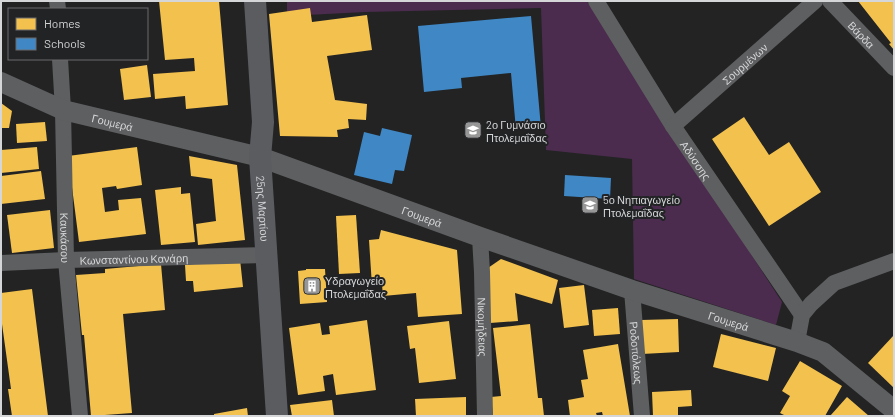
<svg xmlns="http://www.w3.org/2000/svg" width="895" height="417" font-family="Barlow,sans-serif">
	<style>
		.green { fill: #4b2c4e }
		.homes { fill: #f2c14e }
		.schools { fill: #3f88c5 }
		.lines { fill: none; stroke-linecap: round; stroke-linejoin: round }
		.minor { stroke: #5e5f60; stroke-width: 16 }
		.tertiary { stroke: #5e5f60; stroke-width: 20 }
		.secondary { stroke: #5a5c60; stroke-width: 22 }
		.labels { text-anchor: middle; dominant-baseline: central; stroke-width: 4; stroke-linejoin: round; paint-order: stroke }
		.street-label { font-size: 11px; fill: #d5d6d7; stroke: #222325 }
		.poi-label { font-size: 11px; fill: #d5d6d7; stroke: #222325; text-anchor: start }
	</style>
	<rect width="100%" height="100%" fill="#232324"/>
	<polygon class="green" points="287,1 587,1 782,302 776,325 634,279 632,159 546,150 541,8 365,12 287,16"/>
	<g class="homes">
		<polygon points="159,1 219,1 228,105 186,109 185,96 155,99 153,74 195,71 194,58 165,60"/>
		<polygon points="858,1 894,1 894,50 889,44 891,43"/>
		<polygon points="310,8 312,22 367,15 372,50 327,56 335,100 367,104 366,120 348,119 349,128 337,130 338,137 280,136 269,14"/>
		<polygon points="147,65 151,97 124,100 120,69"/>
		<polygon points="1,103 12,111 9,128 1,128"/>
		<polygon points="744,117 769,155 789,142 821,192 769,226 712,139"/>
		<polygon points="45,122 47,141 17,143 16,124"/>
		<polygon points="37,147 39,169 1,173 1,150"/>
		<polygon points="137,147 142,185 117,189 116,186 102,188 105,212 119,210 118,200 141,198 146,234 79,242 68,156"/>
		<polygon points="189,156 237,165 245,240 198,245 196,224 216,221 212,179 191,176"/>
		<polygon points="41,171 45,199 1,204 1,176"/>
		<polygon points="181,187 181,194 190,193 195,242 161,245 155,190"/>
		<polygon points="50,210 54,248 12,253 7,215"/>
		<polygon points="356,215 360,273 339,274 336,216"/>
		<polygon points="381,230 457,250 462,314 418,317 416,293 383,296 382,285 372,286 369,240 379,239"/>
		<polygon points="240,259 243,287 194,292 193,281 186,281 185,265"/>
		<polygon points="501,259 558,280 552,304 515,293 518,321 490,323 485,270"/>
		<polygon points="161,264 165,310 123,314 132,413 91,416 84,335 82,335 76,275 105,273 105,269"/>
		<polygon points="306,269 325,269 327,302 300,304 298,271 306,270"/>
		<polygon points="584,285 589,325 564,328 559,288"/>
		<polygon points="32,289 48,416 12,416 8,389 11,389 2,324 1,324 1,293"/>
		<polygon points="618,308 620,334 594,336 592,310"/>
		<polygon points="678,319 679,352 642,354 641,320"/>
		<polygon points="367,320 376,390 336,395 333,374 323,376 325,391 298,395 289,328 320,323 322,335 330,334 329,326"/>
		<polygon points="449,321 456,379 419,383 415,348 410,349 407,326"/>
		<polygon points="530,324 538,398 542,398 544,416 493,416 491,397 501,396 493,328"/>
		<polygon points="721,334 776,348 768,381 713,367"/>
		<polygon points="894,335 894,388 868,363"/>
		<polygon points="618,344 630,416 603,416 602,412 596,413 597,416 570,416 568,400 584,397 581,380 588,379 583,350"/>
		<polygon points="800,361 842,386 825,416 786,416 780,413 790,396 782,391"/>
		<polygon points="691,390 692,406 678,407 678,415 653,416 652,392"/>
		<polygon points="466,397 466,416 416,416 415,399"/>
		<polygon points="847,397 869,416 830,416"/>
		<polygon points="332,400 334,416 292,416 290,405"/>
		<polygon points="247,408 248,416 214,416 214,414"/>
	</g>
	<g class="schools">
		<polygon points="531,16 541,128 516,130 511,73 461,78 462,88 424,92 418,26"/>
		<polygon points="382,128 412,135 404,171 395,170 392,184 354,175 364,132 380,136"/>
		<polygon points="565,175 611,178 610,199 564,196"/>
	</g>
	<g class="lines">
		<g class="minor">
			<polyline points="57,1 58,9"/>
			<path id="s1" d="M596 1 673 126 802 315"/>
			<path id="s2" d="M830 1 894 68"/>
			<path id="s3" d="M60 59 63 110 66 260 80 416"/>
			<path id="s4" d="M673 126 815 1"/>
			<path id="s5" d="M480 237 482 272 485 416"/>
			<path id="s6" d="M1 263 66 260 266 255"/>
			<path id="s7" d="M632 290 642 416"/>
			<polyline points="797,342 802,315 811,304 834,283 894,261"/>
		</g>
		<path class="tertiary" id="s8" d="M1 82 63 110 260 157 480 237 632 290 797 342 823 352 894 410"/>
		<path class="secondary" id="s9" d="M255 1 263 122 260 157 277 416"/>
	</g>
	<defs>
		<symbol id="school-square" viewBox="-11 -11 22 22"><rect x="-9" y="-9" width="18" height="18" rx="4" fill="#979798" stroke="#222325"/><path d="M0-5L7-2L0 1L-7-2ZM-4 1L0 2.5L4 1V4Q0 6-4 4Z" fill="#fff"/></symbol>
		<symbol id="building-square" viewBox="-11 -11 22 22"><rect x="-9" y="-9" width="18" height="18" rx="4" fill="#979798" stroke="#222325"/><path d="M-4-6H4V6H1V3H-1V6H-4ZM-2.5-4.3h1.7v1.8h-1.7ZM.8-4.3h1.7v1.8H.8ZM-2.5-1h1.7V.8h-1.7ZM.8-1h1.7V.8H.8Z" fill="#fff"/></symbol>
	</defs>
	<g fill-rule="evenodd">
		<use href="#school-square" x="463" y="120" width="20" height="20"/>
		<use href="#school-square" x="580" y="195" width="20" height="20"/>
		<use href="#building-square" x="302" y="276" width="20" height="20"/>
	</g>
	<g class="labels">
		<g class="street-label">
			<text stroke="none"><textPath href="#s2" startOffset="46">Βάρδα</textPath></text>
			<text stroke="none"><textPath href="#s4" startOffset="95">Σουρμένων</textPath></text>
			<text stroke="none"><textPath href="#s8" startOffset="119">Γουμερά</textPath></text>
			<text stroke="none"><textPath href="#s1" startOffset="188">Αδύσσης</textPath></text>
			<text stroke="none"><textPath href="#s9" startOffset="208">25ης Μαρτίου</textPath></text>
			<text stroke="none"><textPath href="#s8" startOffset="443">Γουμερά</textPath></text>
			<text stroke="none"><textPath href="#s3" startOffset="179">Καυκάσου</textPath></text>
			<text stroke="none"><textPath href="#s6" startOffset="133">Κωνσταντίνου Κανάρη</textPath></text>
			<text stroke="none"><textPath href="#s8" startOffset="767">Γουμερά</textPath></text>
			<text stroke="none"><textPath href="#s5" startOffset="90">Νικομήδειας</textPath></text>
			<text stroke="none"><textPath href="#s7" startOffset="63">Ροδοπόλεως</textPath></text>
		</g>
		<g class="poi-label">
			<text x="486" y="124">2ο Γυμνάσιο<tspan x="486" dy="13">Πτολεμαΐδας</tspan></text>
			<text x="603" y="199">5ο Νηπιαγωγείο<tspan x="603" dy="13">Πτολεμαΐδας</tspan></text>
			<text x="325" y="280">Υδραγωγείο<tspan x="325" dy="13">Πτολεμαΐδας</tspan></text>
		</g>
	</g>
	<rect width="895" height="417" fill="none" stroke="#d5d6d7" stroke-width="4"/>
	<rect x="8" y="8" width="140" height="52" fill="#222325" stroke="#6a6b6c"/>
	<rect x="16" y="18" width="20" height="12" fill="#f2c14e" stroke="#6a6b6c"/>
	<text x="44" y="28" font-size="12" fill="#d5d6d7">Homes</text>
	<rect x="16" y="38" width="20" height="12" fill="#3f88c5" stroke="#6a6b6c"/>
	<text x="44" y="48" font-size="12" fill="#d5d6d7">Schools</text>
</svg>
